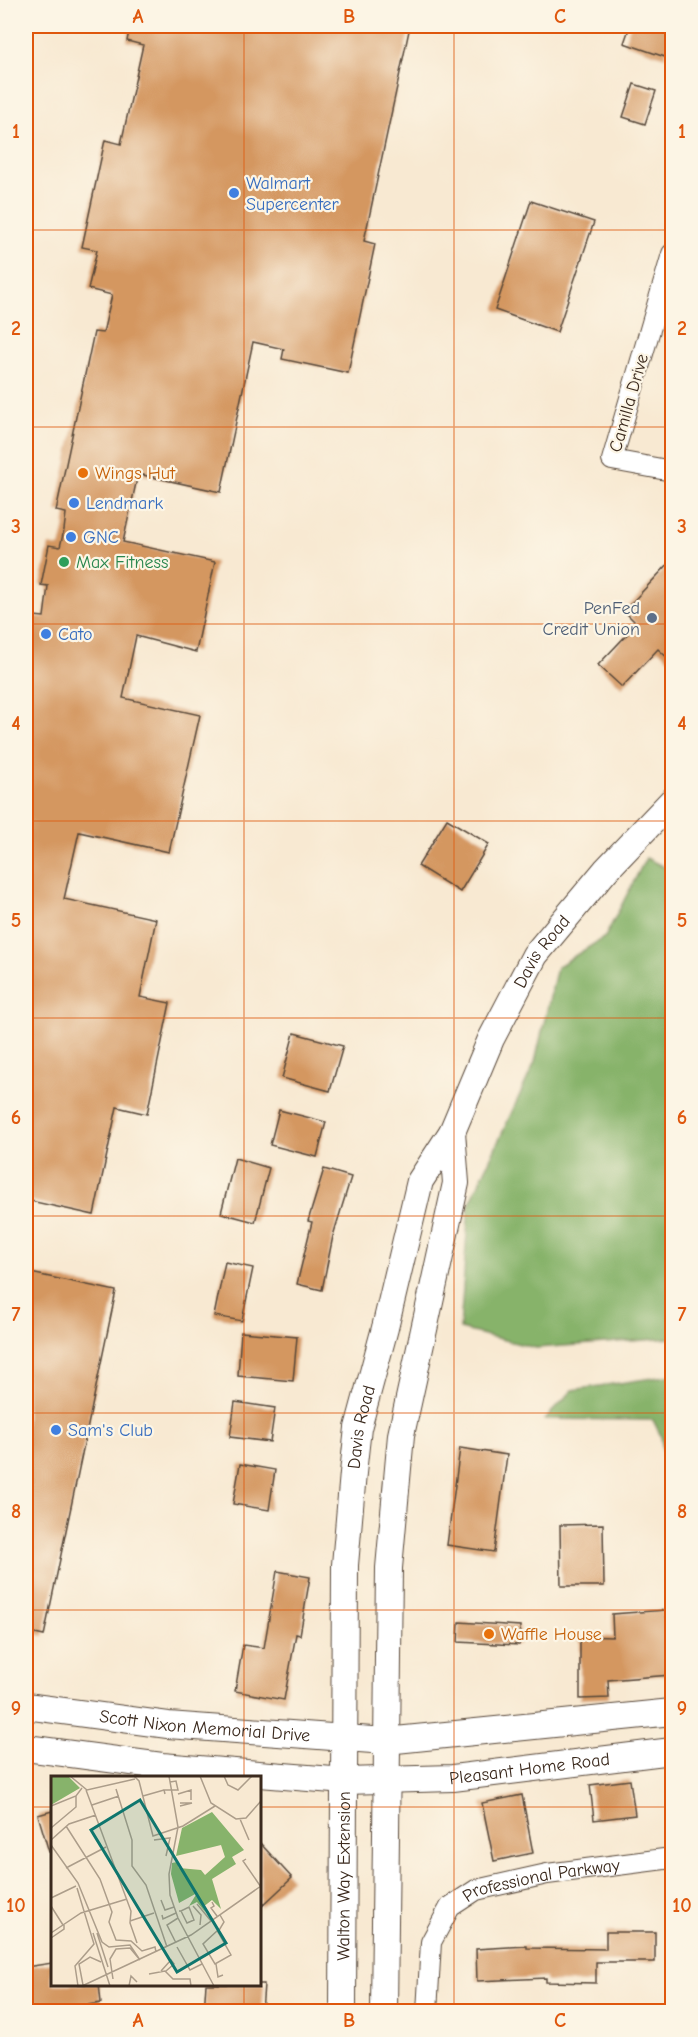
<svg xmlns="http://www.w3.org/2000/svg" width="698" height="2037" font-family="'Comic Neue',sans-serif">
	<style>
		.forest { fill: #87b36b; stroke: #616e44; stroke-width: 1.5 }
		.building { fill: #d49760 }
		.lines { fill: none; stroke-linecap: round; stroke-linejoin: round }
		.minor-casing { stroke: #574739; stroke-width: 22 }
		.major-casing { stroke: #574739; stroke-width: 28 }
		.minor { stroke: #fff; stroke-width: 20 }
		.major { stroke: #fff; stroke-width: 26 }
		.grid { fill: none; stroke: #df570d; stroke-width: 1.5; stroke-opacity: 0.55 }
		.shop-dot { fill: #3f7fe0; stroke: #fcf5e5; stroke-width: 2 }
		.food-dot { fill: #e8710a; stroke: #fcf5e5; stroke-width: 2 }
		.leisure-dot { fill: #2e9e5b; stroke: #fcf5e5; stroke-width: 2 }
		.service-dot { fill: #5c6f8a; stroke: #fcf5e5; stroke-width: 2 }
		.labels { text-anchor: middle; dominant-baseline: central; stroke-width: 4.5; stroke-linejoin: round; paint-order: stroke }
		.shop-label { font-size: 18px; fill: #366cbe; stroke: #fcf5e5; text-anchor: start }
		.street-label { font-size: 18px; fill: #3b2a1e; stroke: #fcf5e5 }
		.food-label { font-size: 18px; fill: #c56008; stroke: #fcf5e5; text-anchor: start }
		.leisure-label { font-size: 18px; fill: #27864d; stroke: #fcf5e5; text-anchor: start }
		.service-label { font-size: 18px; fill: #4e5e75; stroke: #fcf5e5; text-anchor: end }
		.inset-road { fill: none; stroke: #ac9d8a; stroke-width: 1.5 }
		.view { fill: #0f766e; fill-opacity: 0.15; stroke: #0f766e; stroke-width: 3 }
		.inset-edge { fill: none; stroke: #3b2a1e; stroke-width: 3 }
		.neatline { fill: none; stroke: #df570d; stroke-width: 2 }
		.grid-label { font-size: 20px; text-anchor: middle; font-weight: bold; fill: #df570d }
	</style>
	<rect width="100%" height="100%" fill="#fcf5e5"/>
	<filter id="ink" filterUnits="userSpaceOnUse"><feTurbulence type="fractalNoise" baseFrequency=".0167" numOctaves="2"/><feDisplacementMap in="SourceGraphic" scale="12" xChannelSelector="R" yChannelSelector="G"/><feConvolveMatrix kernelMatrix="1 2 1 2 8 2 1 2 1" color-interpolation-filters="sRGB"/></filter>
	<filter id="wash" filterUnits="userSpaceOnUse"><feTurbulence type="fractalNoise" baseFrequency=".008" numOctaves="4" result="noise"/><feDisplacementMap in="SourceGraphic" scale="24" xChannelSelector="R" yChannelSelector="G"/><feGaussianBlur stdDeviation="1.35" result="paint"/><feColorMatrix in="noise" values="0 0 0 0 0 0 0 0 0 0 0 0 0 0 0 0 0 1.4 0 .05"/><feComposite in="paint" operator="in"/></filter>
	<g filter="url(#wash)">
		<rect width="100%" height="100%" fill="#f8e9d2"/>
		<g class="forest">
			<polygon points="646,858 672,871 672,1338 536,1348 460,1329 469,1205 535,1062 557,967 605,937"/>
			<polygon points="672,1375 672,1536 661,1436 653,1420 545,1419 573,1390"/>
		</g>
		<g id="blocks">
			<g class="building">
				<polygon points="130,26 410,26 364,241 375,244 348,373 282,359 284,349 253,342 221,492 138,474 123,542 215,562 196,652 136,636 123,698 200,715 169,852 79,832 64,899 156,919 140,997 170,1003 147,1114 117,1107 94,1215 26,1200 26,698 30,677 26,676 26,657 34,616 44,617 48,586 41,585 49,545 60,547 64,530 66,513 56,511 94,332 103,333 112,295 88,289 97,250 82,247 105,140 121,144 143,45 127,41"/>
				<polygon points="630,26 672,26 672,36 665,57 624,43"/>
				<polygon points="634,84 656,91 645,124 623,117"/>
				<polygon points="531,201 594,222 557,332 495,310"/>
				<polygon points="672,560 672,662 658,649 622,687 598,665 637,624 624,611"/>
				<polygon points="447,819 489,844 460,892 418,866"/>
				<polygon points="294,1033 343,1046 330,1091 282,1078"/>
				<polygon points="279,1110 326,1122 317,1157 270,1145"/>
				<polygon points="235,1158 269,1168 255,1222 221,1213"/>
				<polygon points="324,1169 351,1177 333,1236 322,1290 297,1284 312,1222 308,1221"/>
				<polygon points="225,1262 253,1268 242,1321 214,1316"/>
				<polygon points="26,1272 116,1291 44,1636 26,1632 26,1619 35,1571 26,1569"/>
				<polygon points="241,1332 297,1337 293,1381 238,1376"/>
				<polygon points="235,1402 275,1408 270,1442 230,1437"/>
				<polygon points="460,1448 507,1455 494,1552 447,1545"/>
				<polygon points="240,1464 275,1470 269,1510 233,1504"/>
				<polygon points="603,1524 604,1586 561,1586 560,1525"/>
				<polygon points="277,1571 310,1577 300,1635 296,1634 284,1700 235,1691 243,1645 264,1648"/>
				<polygon points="666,1610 671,1675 608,1680 609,1698 580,1699 580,1636 613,1637 612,1614"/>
				<polygon points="459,1622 520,1626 519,1645 458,1642"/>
				<polygon points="630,1780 635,1815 594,1820 590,1785"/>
				<polygon points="522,1795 533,1853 494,1861 482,1803"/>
				<polygon points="52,1811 52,1852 49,1852 38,1815"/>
				<polygon points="260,1843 292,1878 260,1908"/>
				<polygon points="606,1932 655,1932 655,1962 596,1962 596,1983 546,1982 546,1978 477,1981 476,1949 527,1946 527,1948 606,1949"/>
				<polygon points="52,1963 52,1984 99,1984 101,2003 41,2012 26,2012 26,1967"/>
				<polygon points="206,1984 264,1984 262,2012 204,2012"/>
			</g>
		</g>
	</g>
	<g filter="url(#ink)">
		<use href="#blocks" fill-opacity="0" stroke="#574739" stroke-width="1.5"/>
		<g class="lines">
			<defs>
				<g id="minor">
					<polyline points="672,254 612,460 672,471"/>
					<path id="s1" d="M427 2012 431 1942 450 1907 476 1890 547 1874 672 1858"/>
				</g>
				<g id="major">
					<path id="s2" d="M26 1706 168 1725 386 1741 672 1712"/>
					<path id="s3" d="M26 1748 162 1766 345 1781 453 1778 672 1751"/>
					<path id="s4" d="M343 2012 345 1565 353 1473 358 1428 385 1328 420 1181 452 1132 491 1039 535 955 606 870 672 801"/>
					<polyline points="384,2012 389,1568 401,1435 456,1183 452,1132"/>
				</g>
			</defs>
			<use href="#minor" class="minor-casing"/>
			<use href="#major" class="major-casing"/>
			<use href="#minor" class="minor"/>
			<use href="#major" class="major"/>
		</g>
	</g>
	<path class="grid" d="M244 26V1778M454 26V2012M26 230H672M26 427H672M26 624H672M26 821H672M26 1018H672M26 1216H672M26 1413H672M26 1610H672M26 1807H52M260 1807H672M244 1984V2012"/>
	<g class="shop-dot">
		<circle cx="234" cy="193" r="6"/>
		<circle cx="74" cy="503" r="6"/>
		<circle cx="71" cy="537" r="6"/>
		<circle cx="46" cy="634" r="6"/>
		<circle cx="56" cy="1430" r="6"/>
	</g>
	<g class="food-dot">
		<circle cx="83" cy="473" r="6"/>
		<circle cx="489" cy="1634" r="6"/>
	</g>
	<circle class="leisure-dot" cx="64" cy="562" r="6"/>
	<circle class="service-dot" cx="652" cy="618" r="6"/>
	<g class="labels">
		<g class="shop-label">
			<text x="246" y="183">Walmart<tspan x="246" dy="21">Supercenter</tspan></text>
			<text x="86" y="503">Lendmark</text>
			<text x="83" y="537">GNC</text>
			<text x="58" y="634">Cato</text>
			<text x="68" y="1430">Sam's Club</text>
		</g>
		<g class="street-label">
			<text transform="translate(629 403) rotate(-74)">Camilla Drive</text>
			<text stroke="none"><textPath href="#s4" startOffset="1100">Davis Road</textPath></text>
			<text stroke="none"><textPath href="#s4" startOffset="586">Davis Road</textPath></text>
			<text stroke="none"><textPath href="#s2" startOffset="180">Scott Nixon Memorial Drive</textPath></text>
			<text stroke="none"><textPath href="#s3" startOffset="506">Pleasant Home Road</textPath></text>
			<text stroke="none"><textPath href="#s4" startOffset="136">Walton Way Extension</textPath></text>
			<text stroke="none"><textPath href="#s1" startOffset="207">Professional Parkway</textPath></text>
		</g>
		<g class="food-label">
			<text x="95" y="473">Wings Hut</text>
			<text x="501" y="1634">Waffle House</text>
		</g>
		<g class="leisure-label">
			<text x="76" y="562">Max Fitness</text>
		</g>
		<g class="service-label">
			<text x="640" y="608">PenFed<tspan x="640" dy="21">Credit Union</tspan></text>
		</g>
	</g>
	<g transform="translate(51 1776)">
		<rect width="210" height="210" fill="#f8e9d2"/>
		<path d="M0 0H17L29 12 0 29ZM161 36 193 74 181 81 185 88 161 103 170 133 161 124 152 131 155 137 146 126 138 130 146 117 128 127 120 98 121 87 126 86 128 92 150 94 154 99 174 81 170 69 125 80 131 52Z" fill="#87b36b"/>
		<path class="inset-road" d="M19 0 36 14 84 3M83 0 88 5 102 60 132 50 164 30M118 0 127 51 118 98 119 119 127 142 163 210M149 0 160 27 185 43 195 42 210 25M173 0 177 9 187 14 201 0M65 13 81 64V90L95 109 116 171M35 14 80 135 79 147 86 167M114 18 113 14H127L125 5 119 6M127 18 140 14V24M92 20 113 14M129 27H141L129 30M41 29 68 20M0 30 25 20 31 12M189 43 198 64M15 50 49 103 61 136 58 146 65 164 80 165 91 175 104 171 105 176M0 52 25 31V20M0 64 18 48 45 39M103 64 119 62 115 80M0 69 27 107 51 166 58 171 79 169 89 184M195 83 192 85 210 111M15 92 55 71M26 112 43 168 24 190 27 210M0 122 25 110M110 124 114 134 123 131M161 126 163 130 160 132 166 140M146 128 160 145M0 130 12 149M142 130 150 139 149 149M128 135H130L138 131 143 144 136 147 130 135M111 139 112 143 125 137M79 145 103 137M167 154 152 168 164 188 180 179 167 156 173 146 169 139M0 157 30 137 76 123M42 157 59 210M46 157 57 191M0 162 13 153V149M125 167 116 149 127 142M126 171 139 194 151 188M165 188 167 201 172 199M110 195 120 184 123 188 115 195M98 198 114 195 122 203H139L140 210M62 203 59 183 65 173 79 172 89 184M32 209 28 188 39 181 50 186M31 210 140 159 210 110M78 210 80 200 86 206"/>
		<path class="view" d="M89 24 175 167 126 196 40 54Z"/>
		<rect width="210" height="210" class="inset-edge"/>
	</g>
	<rect width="698" height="2037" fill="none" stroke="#fcf5e5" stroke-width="66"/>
	<rect x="33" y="33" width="632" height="1971" class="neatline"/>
	<g class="grid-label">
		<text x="138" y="23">A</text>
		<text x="349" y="23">B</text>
		<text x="560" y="23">C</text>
		<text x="16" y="138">1</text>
		<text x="682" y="138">1</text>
		<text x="16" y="335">2</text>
		<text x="682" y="335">2</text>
		<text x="16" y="533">3</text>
		<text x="682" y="533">3</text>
		<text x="16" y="730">4</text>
		<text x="682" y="730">4</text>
		<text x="16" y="927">5</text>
		<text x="682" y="927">5</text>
		<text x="16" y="1124">6</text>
		<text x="682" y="1124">6</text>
		<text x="16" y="1321">7</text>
		<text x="682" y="1321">7</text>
		<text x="16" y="1518">8</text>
		<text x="682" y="1518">8</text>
		<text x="16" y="1715">9</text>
		<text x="682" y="1715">9</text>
		<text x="16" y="1912">10</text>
		<text x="682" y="1912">10</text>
		<text x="138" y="2027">A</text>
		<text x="349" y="2027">B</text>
		<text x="560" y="2027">C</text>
	</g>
</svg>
